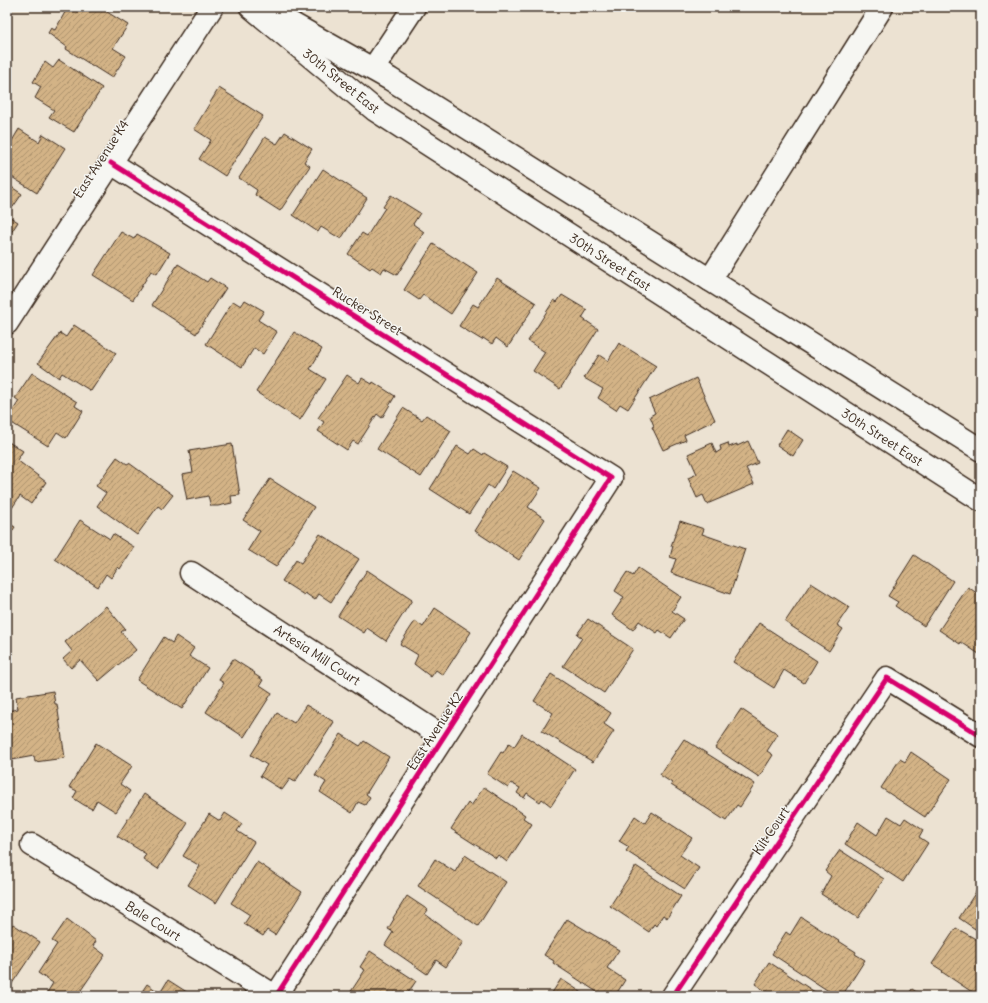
<svg xmlns="http://www.w3.org/2000/svg" width="988" height="1003" font-family="Delius,sans-serif">
	<style>
		.building { fill: url(#building-hatch); stroke: #3b2a1e }
		.lines { fill: none; stroke-linecap: round; stroke-linejoin: round }
		.minor-casing { stroke: #3b2a1e; stroke-width: 25 }
		.major-casing { stroke: #3b2a1e; stroke-width: 25 }
		.minor { stroke: #f6f6f2; stroke-width: 22 }
		.major { stroke: #f6f6f2; stroke-width: 22 }
		.cycleway-casing { stroke: #f6f6f2; stroke-width: 8 }
		.cycleway { stroke: #d6006c; stroke-width: 5 }
		.labels { text-anchor: middle; dominant-baseline: central; stroke-width: 3; stroke-linejoin: round; paint-order: stroke }
		.street-label { font-size: 13px; fill: #3b2a1e; stroke: #f6f6f2 }
	</style>
	<defs>
		<pattern id="building-hatch" width="6" height="6" patternUnits="userSpaceOnUse"><rect width="6" height="6" fill="#d3b386"/><path d="M-1 1l2-2M0 6l6-6M5 7l2-2" fill="none" stroke="#ac926d"/></pattern>
	</defs>
	<rect width="100%" height="100%" fill="#ece2d2"/>
	<filter id="ink" filterUnits="userSpaceOnUse"><feTurbulence type="fractalNoise" baseFrequency=".025" numOctaves="2"/><feDisplacementMap in="SourceGraphic" scale="8" xChannelSelector="R" yChannelSelector="G"/><feConvolveMatrix kernelMatrix="1 2 1 2 8 2 1 2 1" color-interpolation-filters="sRGB"/></filter>
	<g filter="url(#ink)">
		<g class="building">
			<polygon points="68,7 99,7 128,25 113,48 126,56 112,78 66,49 67,47 48,33 51,28 55,30"/>
			<polygon points="59,60 102,88 74,132 49,117 54,110 35,98 41,87 33,82 45,62 53,68"/>
			<polygon points="219,88 263,116 225,176 199,159 211,140 194,129"/>
			<polygon points="19,129 39,142 43,134 65,148 37,193 7,174 7,145 9,146"/>
			<polygon points="285,132 312,149 304,162 310,166 280,211 255,195 257,190 239,178 265,137 277,144"/>
			<polygon points="323,169 367,198 341,239 321,227 318,232 293,215"/>
			<polygon points="7,184 22,194 13,207 11,206 7,212"/>
			<polygon points="391,195 420,213 413,224 424,232 397,275 384,268 381,273 372,267 370,269 348,254 362,233 367,236 385,208 383,207"/>
			<polygon points="7,215 18,222 7,239"/>
			<polygon points="121,232 134,239 137,234 170,253 157,274 151,271 133,300 93,275"/>
			<polygon points="433,244 478,273 451,314 423,295 419,300 404,290"/>
			<polygon points="178,264 207,282 210,278 226,288 196,334 152,305"/>
			<polygon points="497,278 536,303 508,347 496,338 492,344 483,338 482,340 459,326 473,304 478,307"/>
			<polygon points="562,295 587,310 582,318 598,329 560,389 533,371 545,352 528,341 554,300 557,302"/>
			<polygon points="245,300 264,311 258,320 277,332 263,354 254,348 242,367 206,344 233,301 241,306"/>
			<polygon points="74,325 116,353 91,391 62,373 59,378 38,363 60,333 66,337"/>
			<polygon points="294,332 322,349 310,369 326,379 300,420 256,392"/>
			<polygon points="619,343 656,366 628,409 620,404 616,410 598,398 603,389 584,378 599,355 608,361"/>
			<polygon points="32,373 77,402 75,406 83,411 66,438 57,432 48,446 7,420 19,401 15,398"/>
			<polygon points="347,375 359,383 362,378 372,384 373,382 395,396 382,418 377,414 358,444 353,441 347,450 318,431 324,422 318,418"/>
			<polygon points="696,378 715,420 684,435 686,440 663,450 652,427 654,426 650,416 655,413 649,400"/>
			<polygon points="403,408 422,420 426,415 451,431 421,477 377,449"/>
			<polygon points="787,429 803,440 793,456 777,445"/>
			<polygon points="7,441 23,451 17,460 46,482 31,504 20,496 12,508 7,505"/>
			<polygon points="748,441 758,463 746,468 754,484 707,504 703,495 697,498 688,478 697,474 688,454 712,443 716,453 721,450 720,446 728,443 729,447 737,444 737,446"/>
			<polygon points="232,444 240,495 231,496 232,503 218,506 211,506 208,496 187,500 182,474 193,472 189,451"/>
			<polygon points="457,446 470,454 474,449 483,455 484,453 507,467 493,489 488,485 469,514 430,489"/>
			<polygon points="117,457 127,464 129,463 173,495 162,509 158,506 137,535 97,506 106,493 96,486"/>
			<polygon points="513,471 541,488 528,507 545,519 519,560 475,531"/>
			<polygon points="270,479 314,507 276,567 248,550 260,531 243,520"/>
			<polygon points="80,520 110,539 113,534 134,547 120,569 118,567 111,578 106,574 98,587 55,559"/>
			<polygon points="680,521 704,529 702,534 745,549 730,594 671,573 676,559 670,557 673,546 671,546"/>
			<polygon points="7,522 15,527 7,539"/>
			<polygon points="320,534 359,559 331,602 319,594 315,600 305,593 304,595 282,581 296,560 301,563"/>
			<polygon points="914,555 953,581 924,626 895,606 898,602 888,596"/>
			<polygon points="638,568 681,597 672,611 684,619 671,638 659,630 657,633 639,621 633,630 612,615 624,597 615,591 619,584 627,572 633,576"/>
			<polygon points="367,570 412,600 386,641 367,628 364,633 338,616"/>
			<polygon points="811,583 849,607 837,625 843,629 829,651 785,622"/>
			<polygon points="968,587 981,596 981,651 979,654 961,642 960,644 939,630"/>
			<polygon points="106,606 125,629 121,632 136,650 99,681 80,660 71,668 63,659 72,651 65,642"/>
			<polygon points="435,608 471,632 443,675 436,670 431,677 414,664 418,655 400,644 415,621 423,627"/>
			<polygon points="588,619 633,649 604,693 563,666 582,638 577,634"/>
			<polygon points="759,623 817,661 804,683 784,670 774,688 733,662"/>
			<polygon points="176,636 194,648 189,656 208,668 182,709 137,680 164,637 172,643"/>
			<polygon points="233,659 255,673 254,674 263,680 260,685 272,693 244,737 206,712 224,683 219,680"/>
			<polygon points="551,674 611,713 604,724 614,731 593,762 542,731 553,713 534,701"/>
			<polygon points="53,691 55,704 57,704 65,758 35,762 34,756 12,760 7,728 7,711 18,709 16,697"/>
			<polygon points="306,705 334,722 295,782 290,779 282,790 260,776 267,765 251,755 277,713 294,723"/>
			<polygon points="741,709 778,734 767,751 773,755 759,777 715,748"/>
			<polygon points="341,734 360,746 364,741 389,757 366,794 370,797 365,805 358,802 352,813 320,792 326,782 315,775"/>
			<polygon points="522,734 575,769 551,806 542,799 540,802 527,793 524,798 517,793 520,788 511,783 508,788 487,774 501,752 503,753 509,743 514,747"/>
			<polygon points="684,739 755,784 740,807 737,805 726,821 671,785 672,783 660,775"/>
			<polygon points="96,743 132,766 120,784 130,791 116,812 97,800 92,809 84,805 73,798 77,791 69,787"/>
			<polygon points="911,752 951,779 925,817 881,788 900,759 905,762"/>
			<polygon points="484,787 525,815 523,818 532,824 507,862 498,855 496,858 451,829 468,803 471,806"/>
			<polygon points="144,794 188,823 158,869 143,859 146,854 117,836"/>
			<polygon points="652,812 692,838 680,855 699,868 685,889 626,851 629,847 619,841 635,816 645,823"/>
			<polygon points="225,813 242,824 237,831 254,842 216,903 188,885 200,866 183,856 209,814 220,821"/>
			<polygon points="888,816 901,824 905,818 923,830 919,837 928,843 903,882 845,844 858,822 877,835"/>
			<polygon points="840,850 884,879 858,918 821,894 831,876 825,871"/>
			<polygon points="465,855 506,882 478,926 418,886 435,859 455,872"/>
			<polygon points="257,862 302,892 275,935 267,930 263,936 244,924 250,915 231,903"/>
			<polygon points="636,866 681,896 667,918 663,915 656,926 654,924 649,932 610,906"/>
			<polygon points="981,884 981,933 959,918"/>
			<polygon points="407,896 428,910 425,914 463,942 446,967 436,960 427,974 385,945 393,932 388,929 394,919 393,918"/>
			<polygon points="801,917 856,952 855,954 865,960 842,996 830,992 772,954 786,932 790,935"/>
			<polygon points="67,919 96,941 93,946 105,955 77,996 45,996 53,983 38,973 57,944 52,941"/>
			<polygon points="567,919 619,950 607,968 625,980 615,996 603,996 553,963 554,961 544,955"/>
			<polygon points="13,924 40,942 7,991 7,932"/>
			<polygon points="956,928 981,942 981,996 978,996 942,972 943,971 932,964"/>
			<polygon points="370,951 416,981 406,996 348,996 365,970 360,967"/>
			<polygon points="769,962 821,996 771,996 771,995 755,984"/>
			<polygon points="561,979 587,996 550,996"/>
			<polygon points="168,980 193,996 139,996 147,984 160,993"/>
			<polygon points="912,989 923,996 907,996"/>
		</g>
		<g class="lines">
			<defs>
				<g id="minor">
					<polyline points="373,69 414,7"/>
					<polyline points="111,163 611,478 276,996"/>
					<polyline points="710,280 882,7"/>
					<polyline points="7,323 212,7"/>
					<polyline points="191,573 443,737"/>
					<polyline points="32,845 275,996"/>
					<polyline points="673,996 887,678 981,736"/>
				</g>
				<g id="major">
					<polyline points="251,7 375,110 981,500"/>
					<polyline points="273,13 390,79 981,450"/>
				</g>
			</defs>
			<use href="#minor" class="minor-casing"/>
			<use href="#major" class="major-casing"/>
			<use href="#minor" class="minor"/>
			<use href="#major" class="major"/>
			<defs>
				<g id="cycleway">
					<polyline points="111,163 611,478 276,996"/>
					<polyline points="673,996 887,678 981,736"/>
				</g>
			</defs>
			<use href="#cycleway" class="cycleway-casing"/>
			<use href="#cycleway" class="cycleway"/>
		</g>
	</g>
	<g class="labels">
		<g class="street-label">
			<text transform="translate(341 81) rotate(39)">30th Street East</text>
			<text transform="translate(101 159) rotate(-57)">East Avenue K4</text>
			<text transform="translate(610 262) rotate(33)">30th Street East</text>
			<text transform="translate(367 311) rotate(32)">Rucker Street</text>
			<text transform="translate(882 437) rotate(33)">30th Street East</text>
			<text transform="translate(317 655) rotate(33)">Artesia Mill Court</text>
			<text transform="translate(435 731) rotate(-57)">East Avenue K2</text>
			<text transform="translate(771 831) rotate(-56)">Kilt Court</text>
			<text transform="translate(153 921) rotate(32)">Bale Court</text>
		</g>
	</g>
	<rect width="988" height="1003" fill="none" stroke="#f6f6f2" stroke-width="24"/>
	<rect x="12" y="12" width="964" height="979" fill="none" stroke="#3b2a1e" stroke-width="1.5" filter="url(#ink)"/>
</svg>
